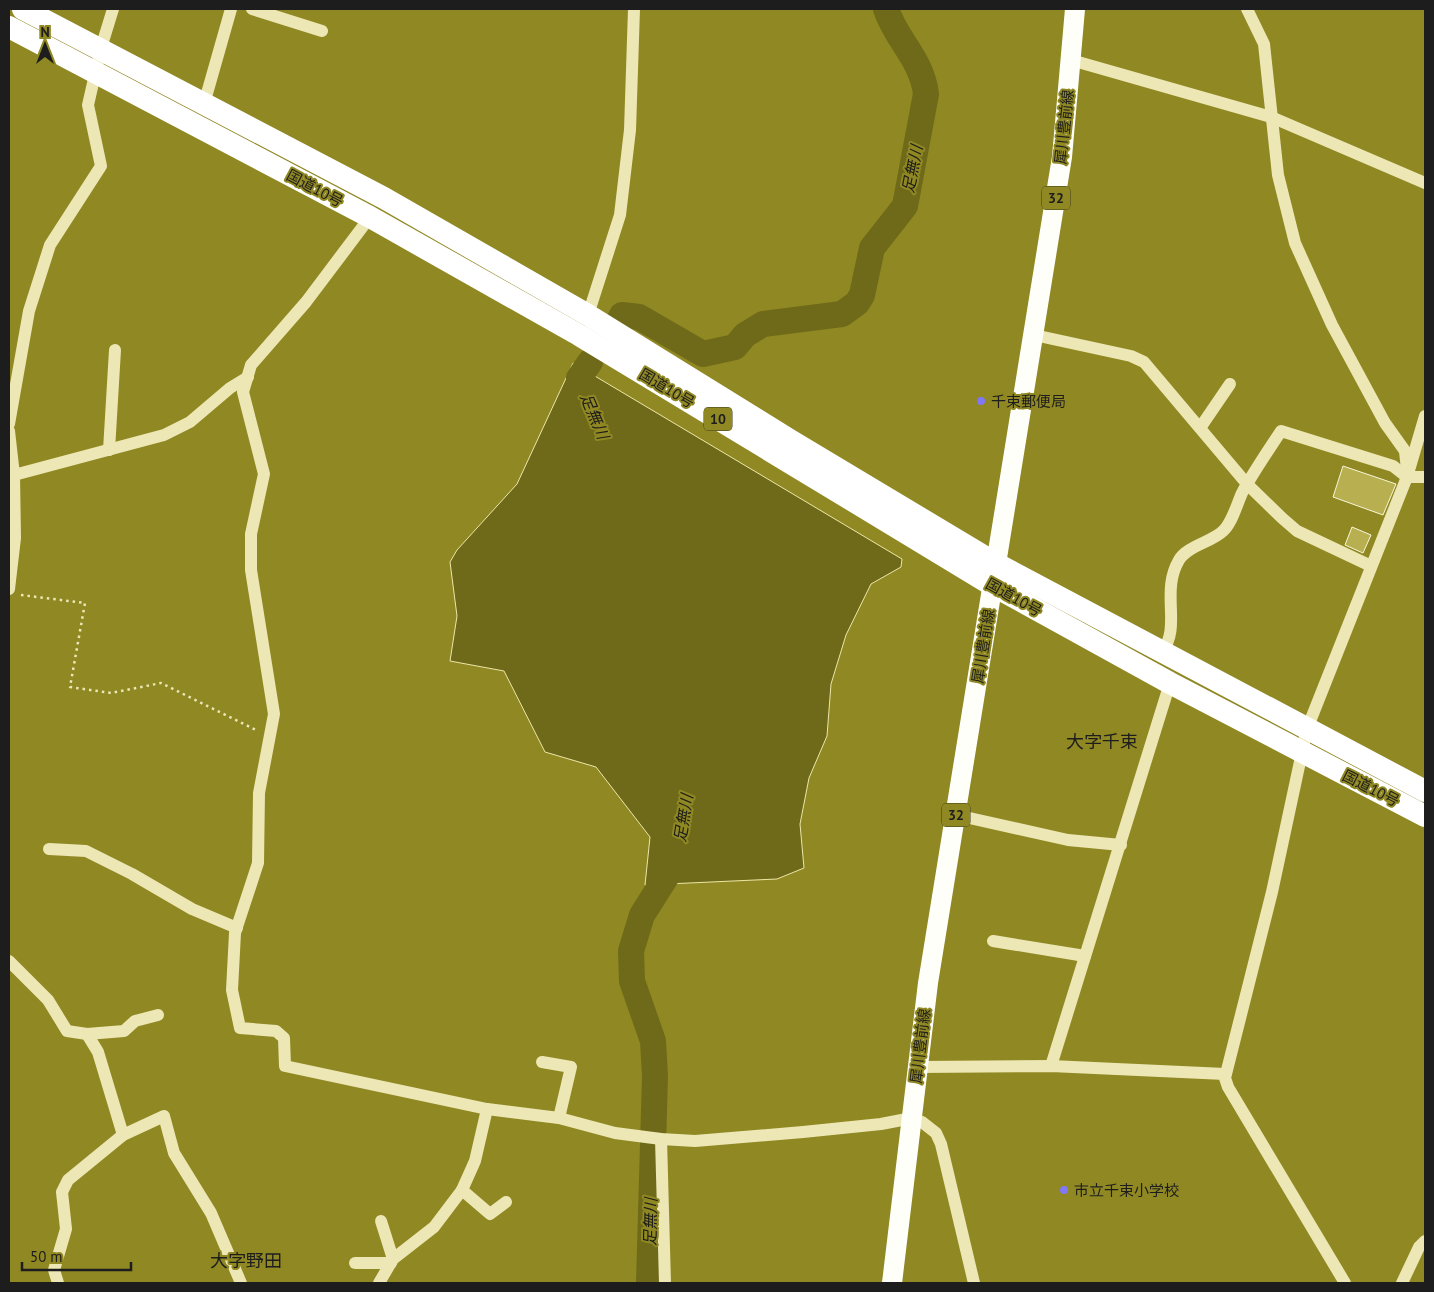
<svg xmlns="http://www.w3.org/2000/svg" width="1434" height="1292" font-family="'PT Sans','Noto Sans JP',sans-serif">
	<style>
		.water { fill: #6f6a19; stroke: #ede6a8 }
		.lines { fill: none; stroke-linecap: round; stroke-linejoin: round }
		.river { stroke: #6f6a19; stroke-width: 26 }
		.building { fill: #b8b050; stroke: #f9f6d9 }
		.path { stroke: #ece7b4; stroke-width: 2.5; stroke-dasharray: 2.5 4; stroke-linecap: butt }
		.street { stroke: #ece7b4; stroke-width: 12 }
		.primary { stroke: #fffffa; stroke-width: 20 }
		.highway { stroke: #fff; stroke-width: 22 }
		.poi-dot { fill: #8177f7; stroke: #908823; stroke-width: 2 }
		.labels { text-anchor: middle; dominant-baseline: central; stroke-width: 4; stroke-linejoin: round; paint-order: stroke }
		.shield { fill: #908823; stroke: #403d1f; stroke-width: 1 }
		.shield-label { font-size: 14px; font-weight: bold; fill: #1d1d1d }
		.street-label { font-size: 15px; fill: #1d1d1d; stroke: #908823 }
		.poi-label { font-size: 15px; fill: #1d1d1d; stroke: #908823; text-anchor: start }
		.water-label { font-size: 16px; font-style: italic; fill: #1c1c1a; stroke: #908823 }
		.quarter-label { font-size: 18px; fill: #1d1d1d; stroke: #908823 }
	</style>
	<rect width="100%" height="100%" fill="#908823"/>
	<polygon class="water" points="573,363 902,559 901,567 871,584 846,635 831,684 827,736 809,778 800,824 804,868 777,879 645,885 650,837 596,767 545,752 504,671 450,661 457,616 450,562 457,550 517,484"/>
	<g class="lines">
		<g class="river">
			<path d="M620 319 622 315 639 317 703 354 735 347 745 335 763 324 842 314 857 303 862 295 872 248 905 206 926 94C922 59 896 40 886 9"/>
			<polyline points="588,401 579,378 590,362"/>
			<polyline points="649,1283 655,1076 653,1041 632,981 631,951 642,915 673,866 677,852"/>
		</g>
	</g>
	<g class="building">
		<polygon points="1343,466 1396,484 1383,515 1333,497"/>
		<polygon points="1352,527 1371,535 1363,553 1345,545"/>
	</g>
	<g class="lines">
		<polyline class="path" points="21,595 85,603 70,687 111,693 161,683 258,731"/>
		<g class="street">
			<polyline points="252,9 322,31"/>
			<polyline points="1247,9 1264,44 1278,175 1295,243 1332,325 1385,423 1405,451 1407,470"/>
			<polyline points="1071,60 1271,117 1425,183"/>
			<polyline points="204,104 231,9"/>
			<polyline points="370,217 306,302 251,365 243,392 264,474 251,534 251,570 274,714 259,793 258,863 235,933 232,990 240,1028 276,1031 284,1038 285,1066 487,1109 559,1118 615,1133 661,1139 695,1141 803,1132 881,1124 912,1118 922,1122 936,1133 941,1144 974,1283"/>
			<polyline points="588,315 620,215 630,130 634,9"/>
			<polyline points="1034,335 1131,356 1144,362 1247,484 1282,518 1297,531 1371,566"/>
			<polyline points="9,424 29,311 50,245 101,166 88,105 101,48 113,9"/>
			<polyline points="1200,428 1230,384"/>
			<polyline points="9,431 14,475 15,538 9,589"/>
			<polyline points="109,450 115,350"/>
			<polyline points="14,475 164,435 190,422 230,388 248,377"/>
			<path d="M1163 656 1162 652C1182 626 1160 592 1179 560 1187 546 1212 542 1223 531 1232 523 1237 504 1242 493 1254 471 1268 451 1281 431L1393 466 1407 477H1425"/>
			<polyline points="956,815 1068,840 1121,845"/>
			<polyline points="49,849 86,851 132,874 192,909 237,928"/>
			<polyline points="993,941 1085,956"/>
			<polyline points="9,961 48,1000 67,1031 87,1034 124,1031 135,1021 158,1015"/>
			<polyline points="87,1034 98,1052 123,1135"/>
			<polyline points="542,1062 571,1067 559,1118"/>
			<polyline points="1051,1066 1170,683 1169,678"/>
			<polyline points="918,1067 1051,1066 1225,1074"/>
			<polyline points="661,1139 665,1283"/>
			<polyline points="462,1190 490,1214 506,1202"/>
			<polyline points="381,1221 393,1259"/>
			<polyline points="355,1263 391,1263"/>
			<polyline points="58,1283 54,1270 66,1229 62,1192 68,1180 123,1135 164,1116 174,1153 211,1213 241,1283"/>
			<polyline points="379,1283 393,1259 434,1227 462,1190 475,1161 487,1109"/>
			<polyline points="1345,1283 1228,1087 1225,1078 1272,892 1307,729 1407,477 1425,416"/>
			<polyline points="1402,1283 1419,1247 1425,1241"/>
		</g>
		<polyline class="primary" points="892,1283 928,983 1062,157 1075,9"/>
		<g class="highway">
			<polyline points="23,9 384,198 588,315 790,440 995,563 1425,791"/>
			<polyline points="9,27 370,217 579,335 992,585 1170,683 1425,816"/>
		</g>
	</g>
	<g class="poi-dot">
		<circle cx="981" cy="401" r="5"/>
		<circle cx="1064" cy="1190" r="5"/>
	</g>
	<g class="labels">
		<g class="shield">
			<rect x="1042" y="186.5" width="28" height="23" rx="4"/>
			<rect x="704" y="407.5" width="28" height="23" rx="4"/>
			<rect x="942" y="803.5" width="28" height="23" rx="4"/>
		</g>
		<g class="shield-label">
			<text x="1056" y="198">32</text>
			<text x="718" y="419">10</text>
			<text x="956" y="815">32</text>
		</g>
		<g class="street-label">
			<text transform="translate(1064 127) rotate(-84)">犀川豊前線</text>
			<text transform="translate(315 188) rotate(28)">国道10号</text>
			<text transform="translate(667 388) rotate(31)">国道10号</text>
			<text transform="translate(1014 597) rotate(29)">国道10号</text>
			<text transform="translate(983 646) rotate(-81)">犀川豊前線</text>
			<text transform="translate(1371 788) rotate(27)">国道10号</text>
			<text transform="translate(920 1046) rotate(-83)">犀川豊前線</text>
		</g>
		<g class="poi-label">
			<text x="991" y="401">千束郵便局</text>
			<text x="1074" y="1190">市立千束小学校</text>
		</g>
		<g class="water-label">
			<text transform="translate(912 169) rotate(-79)">足無川</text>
			<text transform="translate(595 416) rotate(67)">足無川</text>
			<text transform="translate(683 818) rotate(-81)">足無川</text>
			<text transform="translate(650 1222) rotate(-89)">足無川</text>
		</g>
		<g class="quarter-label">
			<text x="1102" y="741">大字千束</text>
			<text x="246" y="1260">大字野田</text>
		</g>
	</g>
	<rect width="1434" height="1292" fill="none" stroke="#1d1d1d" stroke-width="20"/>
	<g transform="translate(45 45)" stroke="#908823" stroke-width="4" paint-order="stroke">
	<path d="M0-4L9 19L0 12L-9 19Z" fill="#1d1d1d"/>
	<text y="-8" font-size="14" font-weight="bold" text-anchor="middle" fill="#1d1d1d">N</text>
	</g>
	<path d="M22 1262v8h109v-8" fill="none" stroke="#1d1d1d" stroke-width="2.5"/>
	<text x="30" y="1262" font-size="15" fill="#1d1d1d" stroke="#908823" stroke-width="4" paint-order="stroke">50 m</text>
</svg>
